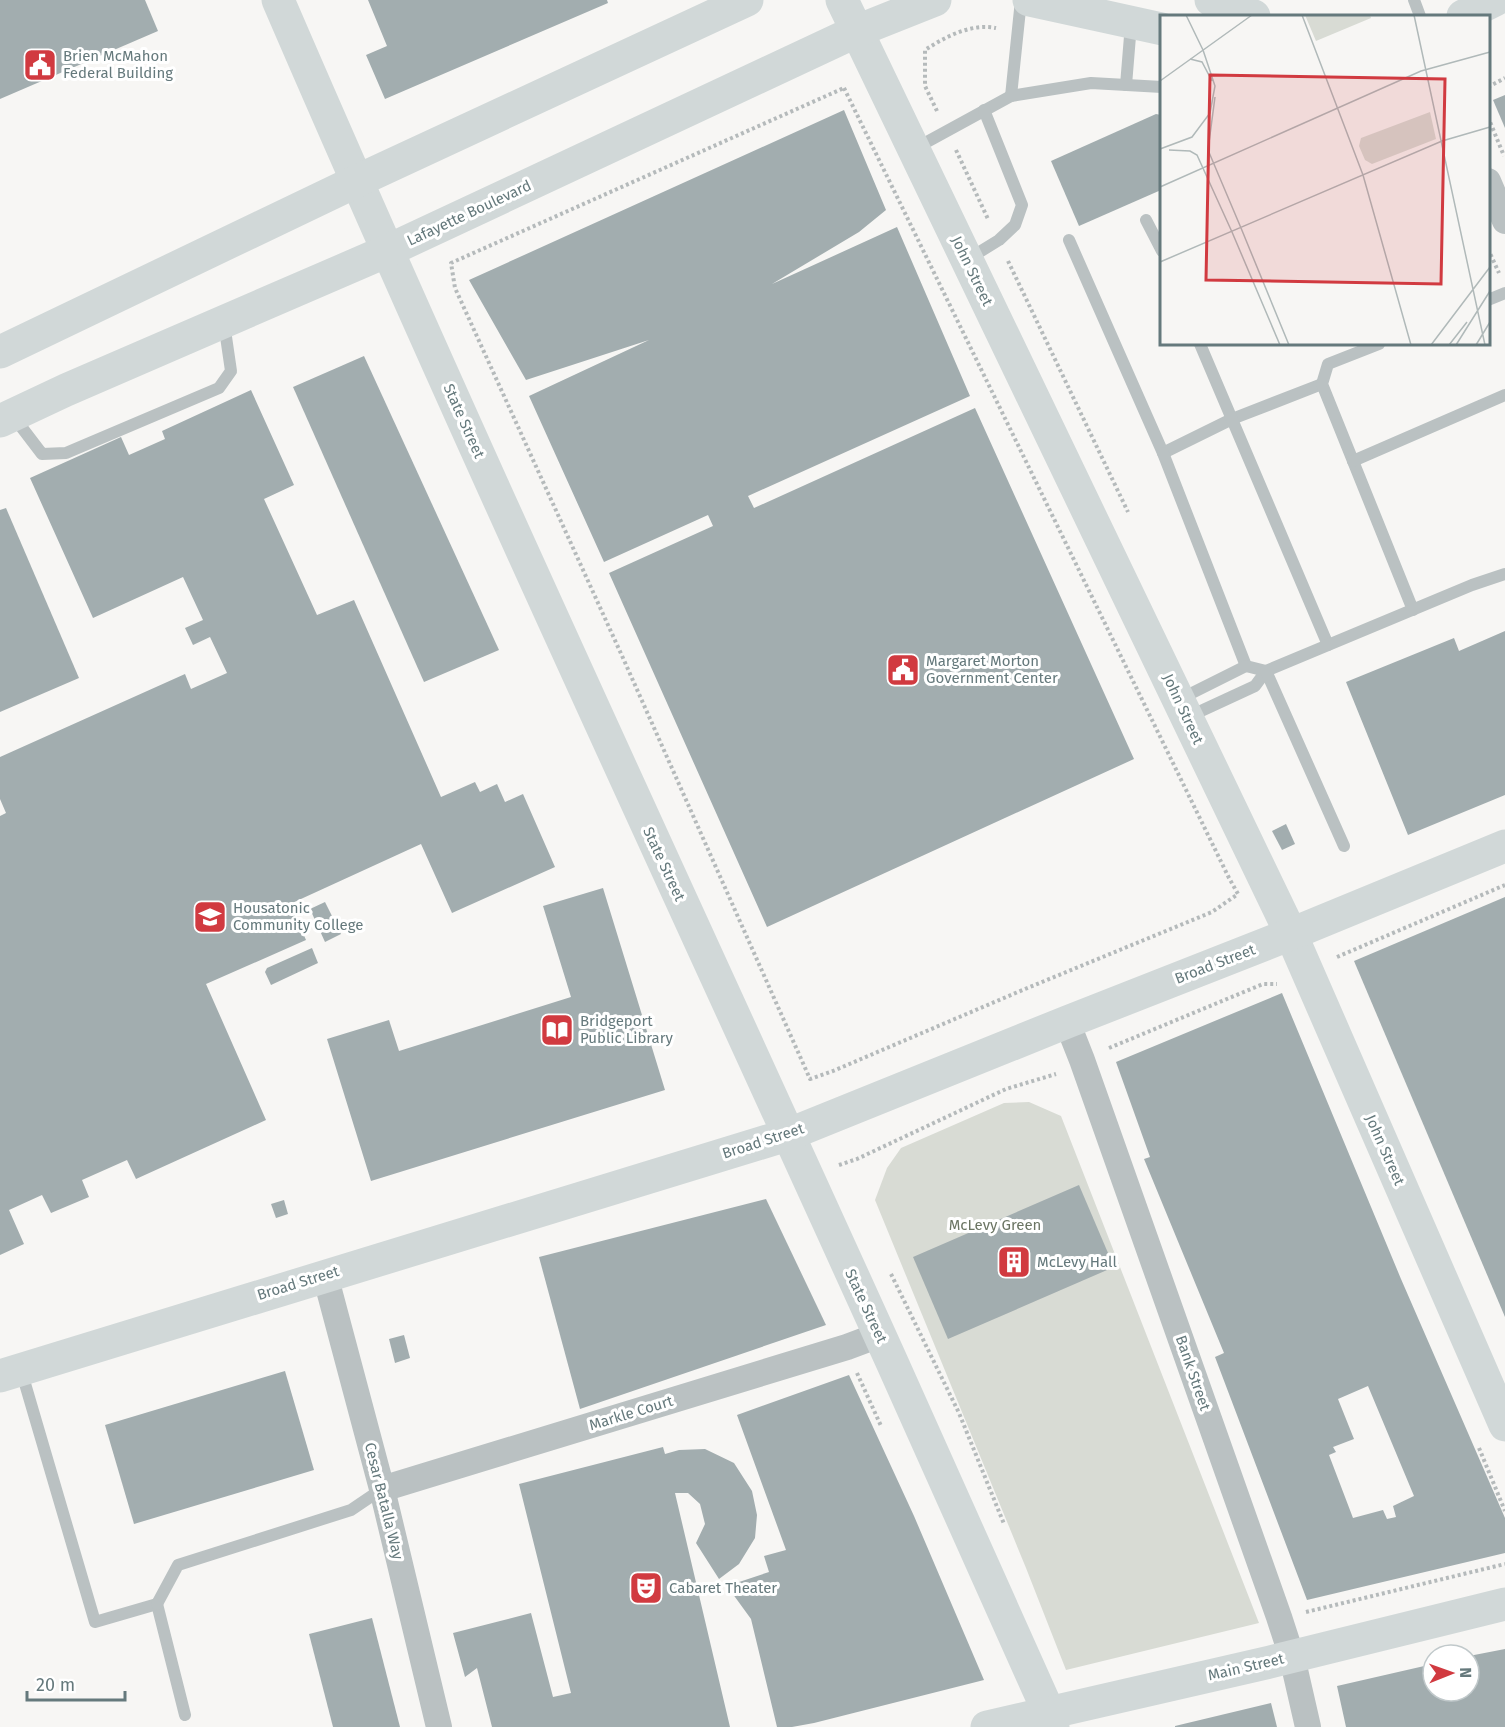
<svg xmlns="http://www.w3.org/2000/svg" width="1505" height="1727" font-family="'Fira Sans',sans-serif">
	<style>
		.green { fill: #d8dbd4 }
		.building { fill: #a2adaf; fill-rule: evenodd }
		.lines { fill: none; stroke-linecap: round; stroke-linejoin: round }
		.path { stroke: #b5babb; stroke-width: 4; stroke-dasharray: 3 3; stroke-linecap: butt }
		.lane { stroke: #bac1c2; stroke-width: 12 }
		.street { stroke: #bac1c2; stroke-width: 26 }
		.secondary { stroke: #d1d8d8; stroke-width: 33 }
		.labels { text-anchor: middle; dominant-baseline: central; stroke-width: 6; stroke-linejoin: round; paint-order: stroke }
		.poi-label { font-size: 15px; fill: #65797c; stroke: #fff; text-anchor: start }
		.street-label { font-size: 15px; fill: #65797c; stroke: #fff }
		.park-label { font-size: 15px; fill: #6b7563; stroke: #fff }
		.inset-road { fill: none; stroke: #b0b9b9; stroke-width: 1.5 }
		.view { fill: #d13a40; fill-opacity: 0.15; stroke: #d13a40; stroke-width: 3 }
		.inset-edge { fill: none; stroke: #65797c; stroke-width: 3 }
	</style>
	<rect width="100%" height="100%" fill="#f7f6f4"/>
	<polygon class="green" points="1029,1102 1061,1116 1259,1623 1066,1670 1026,1568 875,1200 887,1168 901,1148 1004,1103"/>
	<g class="building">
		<polygon points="0,0 145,0 158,31 0,99"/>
		<polygon points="368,0 607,0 608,3 385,99 366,55 387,46"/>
		<polygon points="1505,95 1505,128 1493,100"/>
		<polygon points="844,110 886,210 859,232 772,284 897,227 970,396 748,496 754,508 975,408 1134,759 767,927 609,573 713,526 708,515 604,562 529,396 649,340 526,380 469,280"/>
		<polygon points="1156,114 1161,115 1161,190 1079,226 1051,161"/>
		<polygon points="364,356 499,650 424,682 293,387"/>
		<polygon points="251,390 294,485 264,499 317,615 354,600 441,797 475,782 480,792 497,784 505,802 523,794 555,867 452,913 421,844 290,904 306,940 206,984 266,1120 136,1179 127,1160 82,1180 89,1197 51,1213 42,1195 9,1210 24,1244 0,1255 0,816 6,813 0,799 0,757 185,674 191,689 227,673 210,637 193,645 185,628 203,620 183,577 93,618 30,478 121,437 129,455 165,439 162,431"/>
		<polygon points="6,508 79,678 0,712 0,510"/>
		<polygon points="1505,631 1505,795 1408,835 1346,682 1454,638 1459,651"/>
		<polygon points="1286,824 1295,844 1282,850 1272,831"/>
		<polygon points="603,888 665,1090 371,1181 327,1039 389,1020 399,1051 571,997 543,906"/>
		<polygon points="1505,897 1505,1317 1354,961"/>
		<polygon points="325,902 341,934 325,942 310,909"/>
		<polygon points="312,948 318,963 271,985 265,972 267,968"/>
		<path d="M1282 993 1401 1279 1505 1518V1553L1307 1600 1215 1357 1224 1353 1144 1159 1150 1157 1116 1062ZM1368 1386 1414 1496 1393 1506 1396 1517 1387 1519 1383 1510 1353 1518 1329 1455 1336 1452 1333 1447 1354 1439 1338 1399Z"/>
		<polygon points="1079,1185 1114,1267 948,1339 913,1257"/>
		<polygon points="766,1199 826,1325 580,1409 539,1257"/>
		<polygon points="284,1200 288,1214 276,1218 271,1204"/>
		<polygon points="404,1335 410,1358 395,1363 389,1339"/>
		<polygon points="285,1371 314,1470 134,1524 105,1425"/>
		<polygon points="849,1375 914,1516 984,1680 814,1723 792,1727 777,1727 751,1619 727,1586 769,1572 764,1556 786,1550 737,1415"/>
		<polygon points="663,1447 665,1454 679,1450 705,1449 734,1463 752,1491 757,1515 755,1538 739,1564 719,1579 696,1543 705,1524 700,1504 688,1493 675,1493 730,1727 492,1727 477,1668 465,1677 453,1633 531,1613 553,1697 571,1693 519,1484"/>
		<polygon points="372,1618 400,1727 333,1727 309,1634"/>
		<polygon points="1505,1649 1505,1727 1346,1727 1337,1686 1433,1664 1433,1691 1469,1691 1469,1656"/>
		<polygon points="1271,1703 1277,1727 1175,1727 1175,1726"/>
	</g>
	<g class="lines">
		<g class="path">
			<polyline points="1488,87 1505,78"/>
			<polygon points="844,88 1229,878 1238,894 1212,912 1025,989 833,1071 810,1079 623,658 455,288 451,263"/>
			<path d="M937 111 925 86V50C945 37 971 23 996 28"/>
			<polyline points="1488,117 1504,156"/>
			<polyline points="956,150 988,219"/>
			<polyline points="1488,249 1499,273"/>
			<polyline points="1008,261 1128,512"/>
			<polyline points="1337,957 1505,885"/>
			<polyline points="1109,1048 1263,984 1277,984"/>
			<polyline points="839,1165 857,1159 1006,1089 1056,1074"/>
			<polyline points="891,1274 959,1413 1004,1524"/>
			<polyline points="857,1373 881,1426"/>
			<polyline points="1479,1448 1505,1511"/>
			<polyline points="1306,1612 1505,1564"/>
		</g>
		<g class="lane">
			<polyline points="1414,0 1420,16"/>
			<polyline points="1126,85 1131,24"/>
			<polyline points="1011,96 1021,0"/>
			<polyline points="914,149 1011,96 1091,83 1162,87"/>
			<polyline points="1146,220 1162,251"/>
			<polyline points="1069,240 1163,453 1232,419 1322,384"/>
			<polyline points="968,259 999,240 1015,225 1022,205 984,110"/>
			<polyline points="1488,300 1505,293"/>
			<polyline points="1200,344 1328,645"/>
			<polyline points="1379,344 1328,364 1322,384 1413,610"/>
			<polyline points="13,416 42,454 66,453 219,388 231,371 224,323"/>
			<polyline points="1163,453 1246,666"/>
			<polyline points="1353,461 1505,395"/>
			<polyline points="1180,699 1246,666 1266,671 1255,686 1188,717"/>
			<polyline points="1344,846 1266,671 1472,585 1505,574"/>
			<polyline points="21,1370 95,1622 157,1604 185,1715"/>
			<polyline points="157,1604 178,1565 351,1510 382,1489"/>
		</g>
		<g class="street">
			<polyline points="1488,181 1505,221"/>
			<polyline points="1067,1022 1082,1060 1279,1617 1292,1657 1308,1727"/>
			<polyline points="325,1275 382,1489 439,1727"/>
			<polyline points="382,1489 847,1347 879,1335"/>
		</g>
		<g class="secondary">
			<path d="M278 0C475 457 686 907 891 1360 944 1477 996 1596 1049 1713L1053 1727"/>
			<polyline points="842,0 1291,934 1505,1425"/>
			<polyline points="1029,0 1162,29"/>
			<polyline points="1211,0 1254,16"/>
			<polyline points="1463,16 1495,0"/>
			<polyline points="0,352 357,181 747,0"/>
			<polyline points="0,421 66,390 387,251 857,31 935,0"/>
			<polyline points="0,1376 787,1135 1067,1022 1291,934 1505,846"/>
			<polyline points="987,1727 1270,1662 1505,1604"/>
		</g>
	</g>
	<defs>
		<symbol id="civic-square" viewBox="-11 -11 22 22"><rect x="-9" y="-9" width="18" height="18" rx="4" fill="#d13a40" stroke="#fff"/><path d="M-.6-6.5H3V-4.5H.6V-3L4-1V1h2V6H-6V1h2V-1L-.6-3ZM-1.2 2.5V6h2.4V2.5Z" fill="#fff"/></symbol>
		<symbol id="university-square" viewBox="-11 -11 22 22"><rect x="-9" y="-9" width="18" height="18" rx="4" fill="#d13a40" stroke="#fff"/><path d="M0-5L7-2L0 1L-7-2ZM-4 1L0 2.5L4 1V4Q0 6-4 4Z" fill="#fff"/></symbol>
		<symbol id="library-square" viewBox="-11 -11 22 22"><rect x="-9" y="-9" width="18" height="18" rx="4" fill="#d13a40" stroke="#fff"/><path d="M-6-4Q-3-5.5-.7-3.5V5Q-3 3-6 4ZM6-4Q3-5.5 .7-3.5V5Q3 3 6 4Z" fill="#fff"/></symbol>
		<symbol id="building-square" viewBox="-11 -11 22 22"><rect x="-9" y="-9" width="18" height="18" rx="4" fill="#d13a40" stroke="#fff"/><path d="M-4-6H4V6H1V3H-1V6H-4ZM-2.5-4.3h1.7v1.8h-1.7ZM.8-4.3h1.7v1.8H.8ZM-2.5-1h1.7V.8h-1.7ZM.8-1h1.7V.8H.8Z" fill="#fff"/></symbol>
		<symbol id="theatre-square" viewBox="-11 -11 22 22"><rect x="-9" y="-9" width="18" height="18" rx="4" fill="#d13a40" stroke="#fff"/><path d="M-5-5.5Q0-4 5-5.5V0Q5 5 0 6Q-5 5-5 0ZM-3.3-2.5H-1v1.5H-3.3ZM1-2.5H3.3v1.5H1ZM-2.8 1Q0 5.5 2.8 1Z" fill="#fff"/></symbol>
	</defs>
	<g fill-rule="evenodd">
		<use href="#civic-square" x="21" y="46" width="38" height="38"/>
		<use href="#civic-square" x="884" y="651" width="38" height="38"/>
		<use href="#university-square" x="191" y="898" width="38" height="38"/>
		<use href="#library-square" x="538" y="1011" width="38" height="38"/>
		<use href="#building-square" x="995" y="1243" width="38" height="38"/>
		<use href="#theatre-square" x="627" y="1569" width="38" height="38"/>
	</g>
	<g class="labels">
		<g class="poi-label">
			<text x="63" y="56">Brien McMahon<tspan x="63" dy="17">Federal Building</tspan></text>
			<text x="926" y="661">Margaret Morton<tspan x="926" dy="17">Government Center</tspan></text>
			<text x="233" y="908">Housatonic<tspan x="233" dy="17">Community College</tspan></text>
			<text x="580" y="1021">Bridgeport<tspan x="580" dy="17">Public Library</tspan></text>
			<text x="1037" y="1262">McLevy Hall</text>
			<text x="669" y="1588">Cabaret Theater</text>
		</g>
		<g class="street-label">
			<text transform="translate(469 213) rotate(-25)">Lafayette Boulevard</text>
			<text transform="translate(972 271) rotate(64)">John Street</text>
			<text transform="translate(464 421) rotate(66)">State Street</text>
			<text transform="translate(1183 709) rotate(65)">John Street</text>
			<text transform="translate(664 864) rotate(65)">State Street</text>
			<text transform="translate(1215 964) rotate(-21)">Broad Street</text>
			<text transform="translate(763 1141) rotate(-18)">Broad Street</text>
			<text transform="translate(1385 1150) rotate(66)">John Street</text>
			<text transform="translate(298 1283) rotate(-17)">Broad Street</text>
			<text transform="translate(866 1306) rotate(65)">State Street</text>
			<text transform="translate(1193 1373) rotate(71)">Bank Street</text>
			<text transform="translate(631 1413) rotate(-17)">Markle Court</text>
			<text transform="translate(384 1501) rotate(76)">Cesar Batalla Way</text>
			<text transform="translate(1246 1667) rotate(-13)">Main Street</text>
		</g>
		<g class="park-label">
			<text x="995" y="1225">McLevy Green</text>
		</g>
	</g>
	<g transform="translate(1160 15)">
		<rect width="330" height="330" fill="#f7f6f4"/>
		<path d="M145 0H210L211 3 156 26ZM270 97 276 124 212 149 205 145 199 131 201 123Z" fill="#d8dbd4"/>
		<path class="inset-road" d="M26 0 43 35M142 0 203 160 251 330M254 0 325 330M30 44 42 47 52 66M0 66 92 0M55 82 48 135 81 213M0 134 32 122 50 98 55 71 43 35M9 135 30 136 37 140 72 217M0 172 261 56 330 37M81 213 129 330M72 217 120 330M0 247 282 126 330 112M271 330 330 252M289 330 307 307M296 330 330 276M316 330 330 307"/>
		<path class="view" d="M50 60 285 64 281 269 46 265Z"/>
		<rect width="330" height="330" class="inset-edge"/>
	</g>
	<g transform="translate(1451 1673) rotate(89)"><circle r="28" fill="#ffffff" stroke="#c1c9cb" stroke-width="1.5"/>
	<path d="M0-4.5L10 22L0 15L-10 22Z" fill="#d13a40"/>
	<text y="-9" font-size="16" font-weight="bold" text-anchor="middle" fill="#65797c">N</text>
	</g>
	<path d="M27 1691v9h98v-9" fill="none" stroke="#65797c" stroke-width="3"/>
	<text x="36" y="1691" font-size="18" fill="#65797c" stroke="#ffffff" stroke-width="4.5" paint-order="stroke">20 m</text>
</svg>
